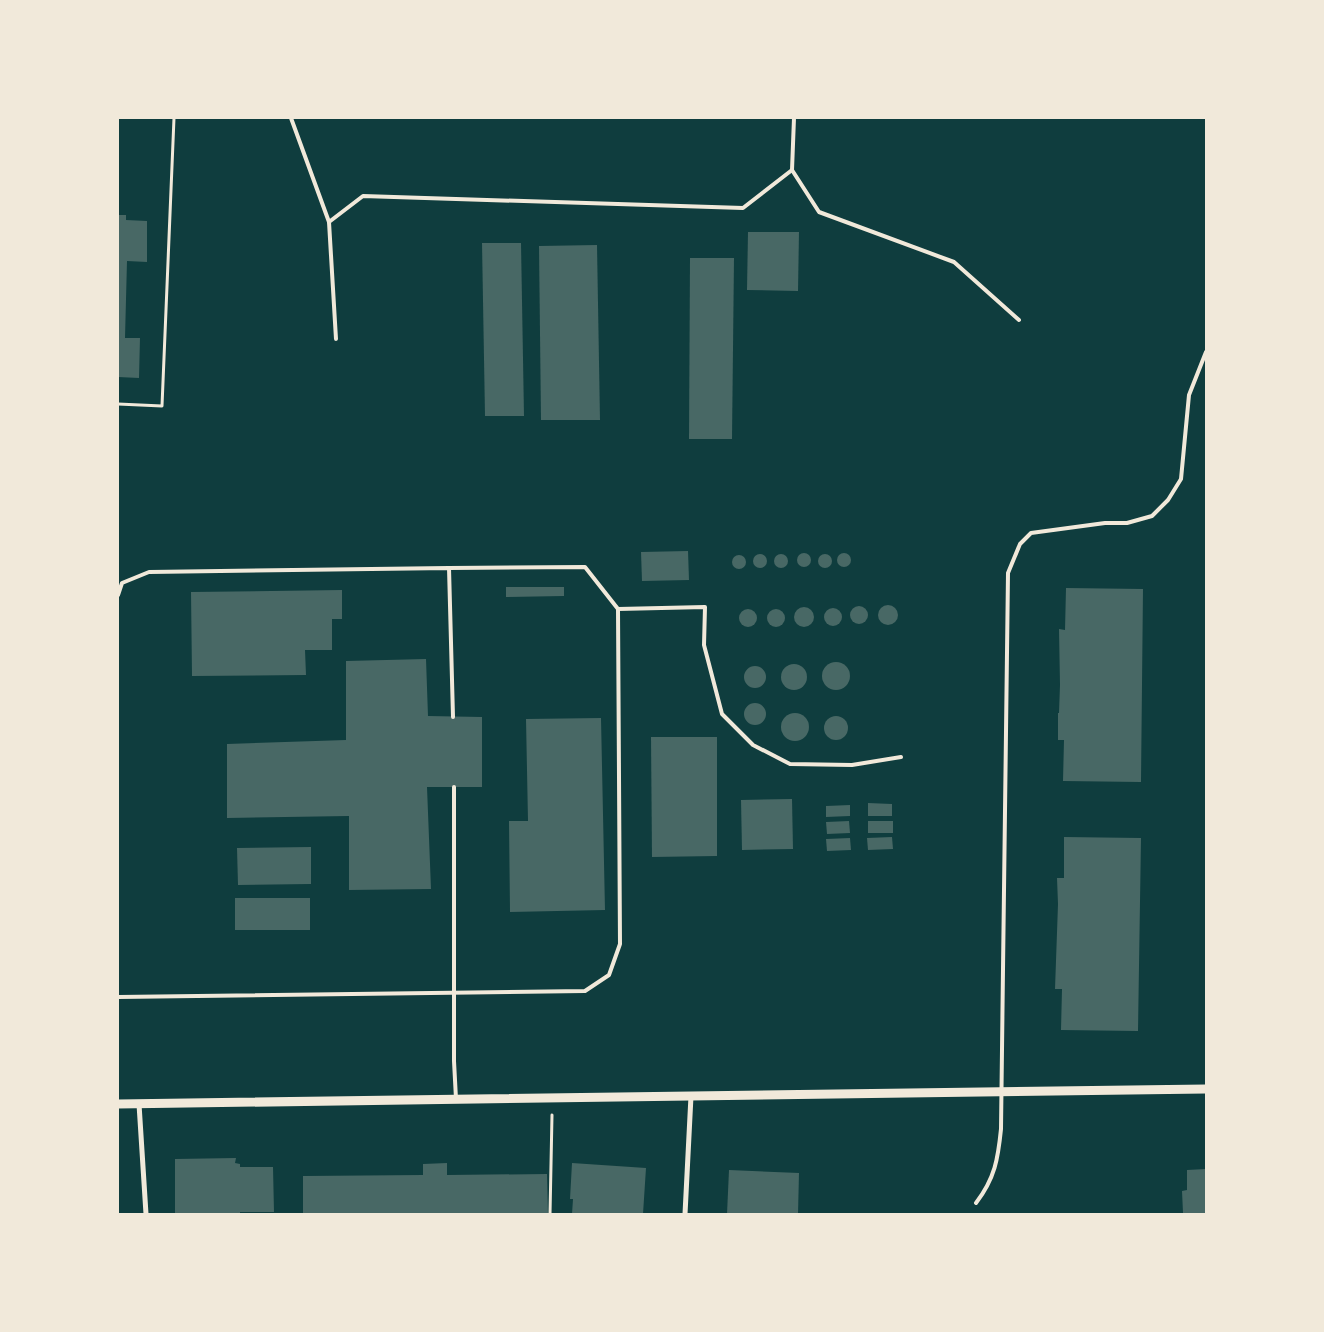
<svg xmlns="http://www.w3.org/2000/svg" width="1324" height="1332" font-family="'Golos Text',sans-serif">
	<style>
		.building { fill: #486865 }
		.lines { fill: none; stroke-linecap: round; stroke-linejoin: round }
		.path { stroke: #f1e9da; stroke-width: 3 }
		.service { stroke: #f1e9da; stroke-width: 4 }
		.minor { stroke: #f1e9da; stroke-width: 5 }
		.tertiary { stroke: #f1e9da; stroke-width: 9 }
	</style>
	<rect width="100%" height="100%" fill="#0f3d3e"/>
	<g class="building">
		<polygon points="118,215 126,215 126,220 147,221 147,262 127,261 125,338 140,338 139,378 118,377"/>
		<polygon points="748,232 799,232 798,291 747,290"/>
		<polygon points="482,243 521,243 524,416 485,416"/>
		<polygon points="597,245 600,420 541,420 539,246"/>
		<polygon points="690,258 734,258 732,439 689,439"/>
		<polygon points="688,551 689,580 642,581 641,552"/>
		<circle cx="804" cy="560" r="7"/>
		<circle cx="844" cy="560" r="7"/>
		<circle cx="825" cy="561" r="7"/>
		<circle cx="781" cy="561" r="7"/>
		<circle cx="760" cy="561" r="7"/>
		<circle cx="739" cy="562" r="7"/>
		<polygon points="506,587 564,587 564,596 506,597"/>
		<polygon points="1066,588 1143,589 1141,782 1063,781 1064,740 1058,740 1058,713 1059,713 1060,685 1059,629 1065,630"/>
		<polygon points="342,590 342,619 332,619 332,650 305,650 306,675 192,676 191,592"/>
		<circle cx="888" cy="615" r="10"/>
		<circle cx="859" cy="615" r="9"/>
		<circle cx="804" cy="617" r="10"/>
		<circle cx="833" cy="617" r="9"/>
		<circle cx="776" cy="618" r="9"/>
		<circle cx="748" cy="618" r="9"/>
		<polygon points="426,659 428,716 482,717 482,787 427,787 431,889 349,890 349,816 227,818 227,744 346,740 346,661"/>
		<circle cx="836" cy="676" r="14"/>
		<circle cx="794" cy="677" r="13"/>
		<circle cx="755" cy="677" r="11"/>
		<circle cx="755" cy="714" r="11"/>
		<circle cx="795" cy="727" r="14"/>
		<circle cx="836" cy="728" r="12"/>
		<polygon points="601,718 605,910 510,912 509,821 528,821 526,719"/>
		<polygon points="651,737 717,737 717,856 652,857"/>
		<polygon points="792,799 793,849 742,850 741,800"/>
		<polygon points="868,803 892,804 892,816 868,816"/>
		<polygon points="850,805 850,816 826,817 826,806"/>
		<polygon points="849,821 850,833 827,834 826,822"/>
		<rect x="868" y="821" width="25" height="12"/>
		<polygon points="892,837 893,849 868,850 867,838"/>
		<polygon points="1064,837 1141,838 1138,1031 1061,1030 1062,989 1055,989 1058,904 1057,878 1064,878"/>
		<polygon points="850,838 851,850 827,851 826,839"/>
		<polygon points="311,847 311,884 238,885 237,848"/>
		<rect x="235" y="898" width="75" height="32"/>
		<polygon points="236,1158 235,1163 240,1164 240,1167 273,1167 274,1212 240,1212 240,1214 175,1214 175,1159"/>
		<polygon points="447,1163 447,1175 547,1174 548,1214 303,1214 303,1176 423,1175 423,1164"/>
		<polygon points="572,1163 646,1168 643,1214 572,1214 573,1199 570,1199"/>
		<polygon points="1206,1169 1206,1214 1183,1213 1182,1191 1187,1190 1187,1170"/>
		<polygon points="729,1170 799,1173 798,1214 727,1214"/>
	</g>
	<g class="lines">
		<g class="path">
			<polyline points="118,404 162,406 174,118"/>
			<polyline points="550,1214 552,1115"/>
		</g>
		<g class="service">
			<polyline points="291,118 329,222 336,339"/>
			<polyline points="792,170 819,212 954,262 1019,320"/>
			<polyline points="329,222 363,196 743,208 792,170 794,118"/>
			<polyline points="449,568 585,567 618,609"/>
			<polyline points="118,595 122,583 149,572 449,568 453,717"/>
			<polyline points="454,787 454,1061 456,1099"/>
			<polyline points="118,997 585,991 609,975 620,944 618,609 705,607 704,645 722,714 753,745 790,764 852,765 901,757"/>
			<path d="M976 1203C995 1178 998 1159 1001 1129L1008 573 1020 544 1031 533 1105 523H1127L1152 516 1168 500 1181 479 1189 395 1206 352"/>
		</g>
		<g class="minor">
			<polyline points="139,1104 146,1214"/>
			<polyline points="685,1214 691,1096"/>
		</g>
		<polyline class="tertiary" points="118,1104 1206,1089"/>
	</g>
	<rect width="1324" height="1332" fill="none" stroke="#f1e9da" stroke-width="238"/>
</svg>
